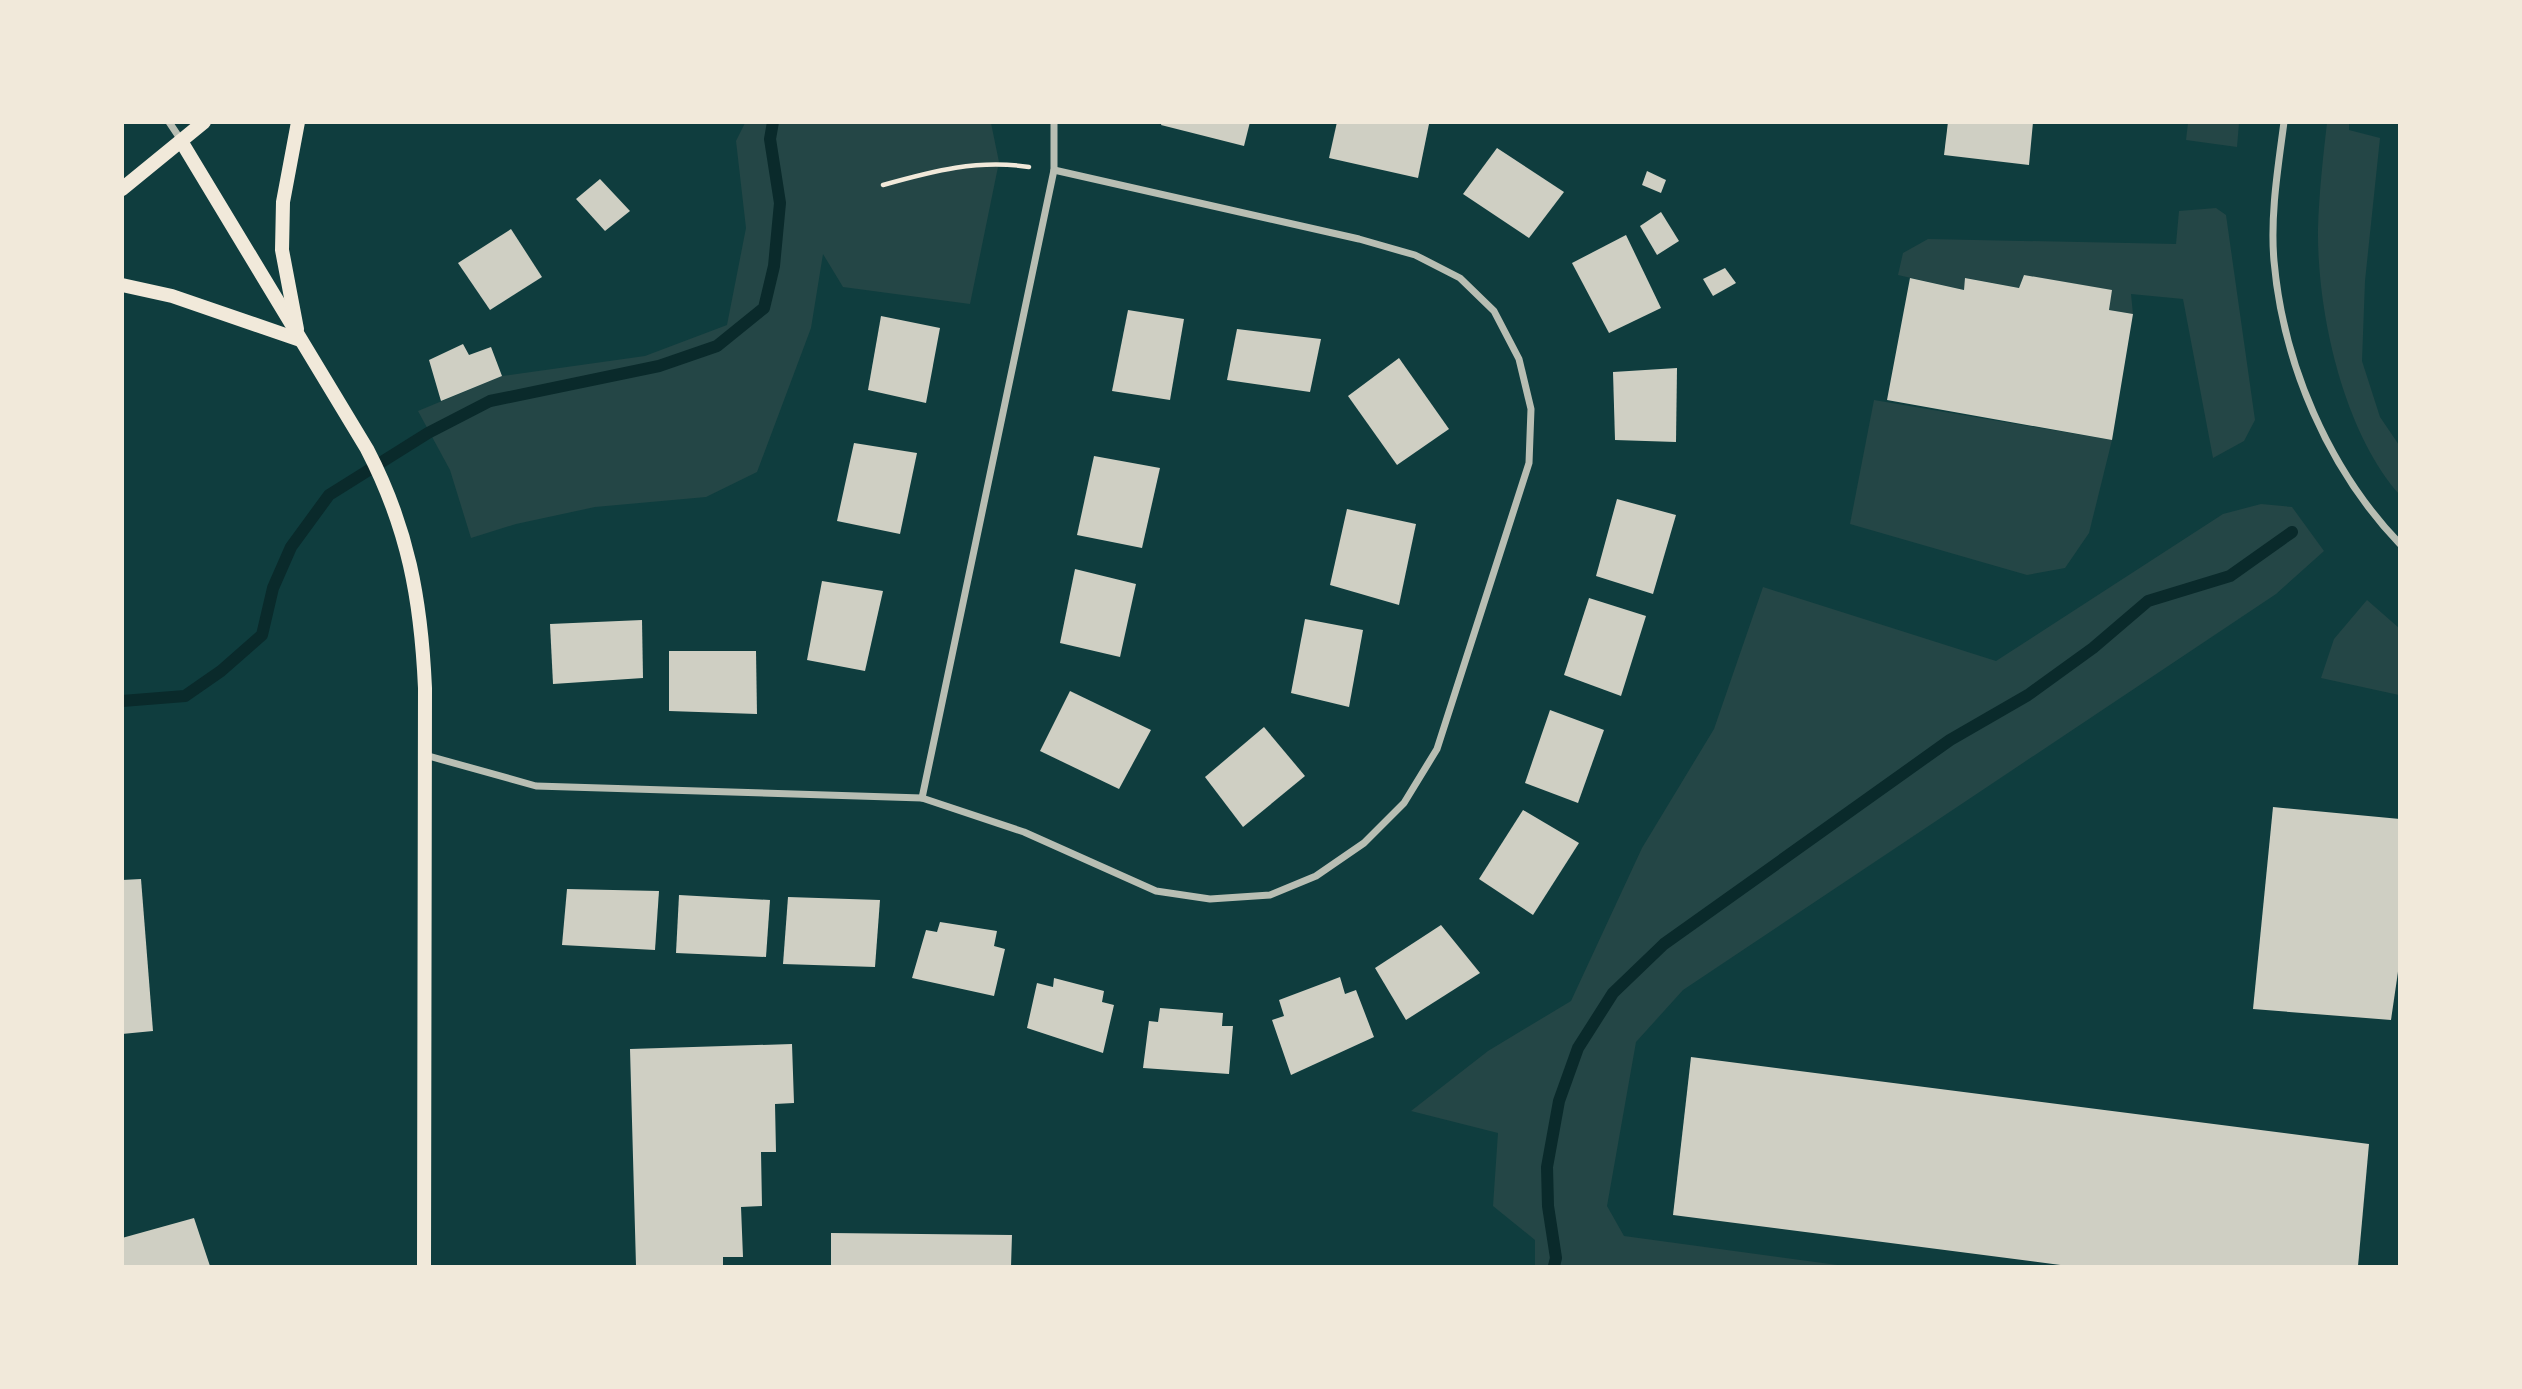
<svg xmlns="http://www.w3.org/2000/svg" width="2522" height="1389" font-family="Inter,sans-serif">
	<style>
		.green { fill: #244646 }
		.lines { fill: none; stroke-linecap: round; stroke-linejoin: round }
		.stream { stroke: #0a2a2b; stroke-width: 12 }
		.building { fill: #cfcfc3 }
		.path { stroke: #f1e9da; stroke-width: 4.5 }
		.minor { stroke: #b8beb3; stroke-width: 7 }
		.secondary { stroke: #f1e9da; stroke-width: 14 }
	</style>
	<rect width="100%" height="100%" fill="#0f3d3e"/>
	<g class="green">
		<polygon points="745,123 991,123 999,162 970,304 843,287 823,254 811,328 757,472 706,497 595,507 516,524 471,538 450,470 418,411 502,376 645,356 727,325 746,228 736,141"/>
		<polygon points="2188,123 2239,123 2237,147 2186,140"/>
		<path d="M2327 123H2349V130L2380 138 2365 281 2362 361 2380 417 2399 445V494C2343 430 2317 312 2318 229 2319 194 2323 157 2327 123Z"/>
		<polygon points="2216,208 2226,215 2255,420 2244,441 2213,458 2183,299 2131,294 2133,314 2109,310 2111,290 2024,275 2019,288 1966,278 1964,290 1898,275 1903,253 1928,239 2176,244 2179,211"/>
		<polygon points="1874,400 2112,440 2089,533 2065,568 2027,575 1850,524"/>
		<polygon points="2261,504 2292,507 2324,551 2276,594 1683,990 1636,1042 1607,1206 1624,1236 1845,1266 1535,1266 1535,1240 1493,1206 1498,1133 1411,1111 1488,1051 1571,1001 1642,848 1714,729 1763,587 1996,661 2223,514"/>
		<polygon points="2367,600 2399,628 2399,695 2321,678 2334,639"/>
	</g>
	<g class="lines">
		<g class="stream">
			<polyline points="122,701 185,696 221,671 262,635 273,588 291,547 329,495 428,433 490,401 659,366 717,346 764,308 774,266 780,203 770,139 773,122"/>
			<polyline points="1554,1266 1556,1258 1548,1206 1547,1167 1559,1101 1578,1048 1613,993 1664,944 1950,740 2028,695 2093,648 2148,601 2230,576 2292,532"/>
		</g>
	</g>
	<g class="building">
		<polygon points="1162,122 1250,122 1244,146 1161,125"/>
		<polygon points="1337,122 1429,124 1418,178 1329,158"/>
		<polygon points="1948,122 2033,122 2029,165 1944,155"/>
		<polygon points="1497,148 1564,192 1529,238 1463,194"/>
		<polygon points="1647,171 1666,180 1661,193 1642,185"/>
		<polygon points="600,179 630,211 605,231 576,199"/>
		<polygon points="1661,212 1679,241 1657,255 1640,226"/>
		<polygon points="511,229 542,277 490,310 458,263"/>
		<polygon points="1626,235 1661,308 1609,333 1572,263"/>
		<polygon points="1725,268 1736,283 1713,296 1703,279"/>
		<polygon points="2024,275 2112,290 2109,310 2133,314 2112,440 1887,400 1910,278 1964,290 1965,278 2019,288"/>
		<polygon points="1128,310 1184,319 1170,400 1112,391"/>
		<polygon points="881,316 940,328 926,403 868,390"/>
		<polygon points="1237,329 1321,339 1310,392 1227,380"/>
		<polygon points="463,344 469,355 491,347 502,376 441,401 429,360"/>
		<polygon points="1399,358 1449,429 1397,465 1348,396"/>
		<polygon points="1677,368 1676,442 1615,440 1613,372"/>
		<polygon points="854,443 917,453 900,534 837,521"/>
		<polygon points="1094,456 1160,468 1142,548 1077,535"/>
		<polygon points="1617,499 1676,515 1653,594 1596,576"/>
		<polygon points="1347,509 1416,524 1399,605 1330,585"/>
		<polygon points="1075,569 1136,584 1120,657 1060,643"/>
		<polygon points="822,581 883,591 865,671 807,660"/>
		<polygon points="1589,598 1646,616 1621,696 1564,675"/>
		<polygon points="1305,619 1363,630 1349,707 1291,693"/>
		<polygon points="642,620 643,678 553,684 550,624"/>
		<polygon points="669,651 756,651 757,714 669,711"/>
		<polygon points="1070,691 1151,730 1119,789 1040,751"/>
		<polygon points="1550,710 1604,730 1578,803 1525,783"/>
		<polygon points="1264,727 1305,776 1243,827 1205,777"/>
		<polygon points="2273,807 2400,819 2400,958 2391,1020 2253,1009"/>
		<polygon points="1523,810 1579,843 1533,915 1479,879"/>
		<polygon points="141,879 153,1031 122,1034 122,880"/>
		<polygon points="567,889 659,891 655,950 562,945"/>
		<polygon points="679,895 770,900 766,957 676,953"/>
		<polygon points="788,897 880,900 875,967 783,964"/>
		<polygon points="940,922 997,931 994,946 1005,949 994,996 912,978 926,930 937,932"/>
		<polygon points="1441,925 1480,973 1406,1020 1375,968"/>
		<polygon points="1340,977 1345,994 1356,990 1374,1037 1291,1075 1272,1020 1284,1016 1279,1000"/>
		<polygon points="1054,978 1104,991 1102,1002 1114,1005 1103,1053 1027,1028 1037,983 1053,987"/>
		<polygon points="1160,1008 1223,1013 1222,1026 1233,1026 1229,1074 1143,1068 1149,1021 1158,1022"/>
		<polygon points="792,1044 794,1103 775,1104 776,1152 761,1152 762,1206 741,1207 743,1257 723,1257 723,1266 636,1266 630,1049"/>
		<polygon points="1691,1057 2369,1144 2358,1266 2068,1266 1673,1215"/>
		<polygon points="194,1218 210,1266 122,1266 122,1238"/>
		<polygon points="831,1233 1012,1235 1011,1266 831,1266"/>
	</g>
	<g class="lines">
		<path class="path" d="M883 185C933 171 978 159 1029 167"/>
		<g class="minor">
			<polyline points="169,122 181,140"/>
			<path d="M2284 122C2278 168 2270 215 2274 261 2283 363 2328 469 2400 544"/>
			<polyline points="425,755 536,786 922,798 1024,832 1156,891 1210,899 1270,895 1316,876 1364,843 1404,803 1437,749 1529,463 1531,409 1519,359 1494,311 1460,278 1415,255 1359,239 1054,170"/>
			<polyline points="922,798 1054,170 1054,122"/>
		</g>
		<g class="secondary">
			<path d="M181 141 367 449C408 528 421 599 425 688L424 1266"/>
			<polyline points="122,189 204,122"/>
			<polyline points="122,285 172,296 300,340"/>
			<polyline points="297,329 282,250 283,202 298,122"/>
		</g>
	</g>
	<rect width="2522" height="1389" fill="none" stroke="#f1e9da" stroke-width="248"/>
</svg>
